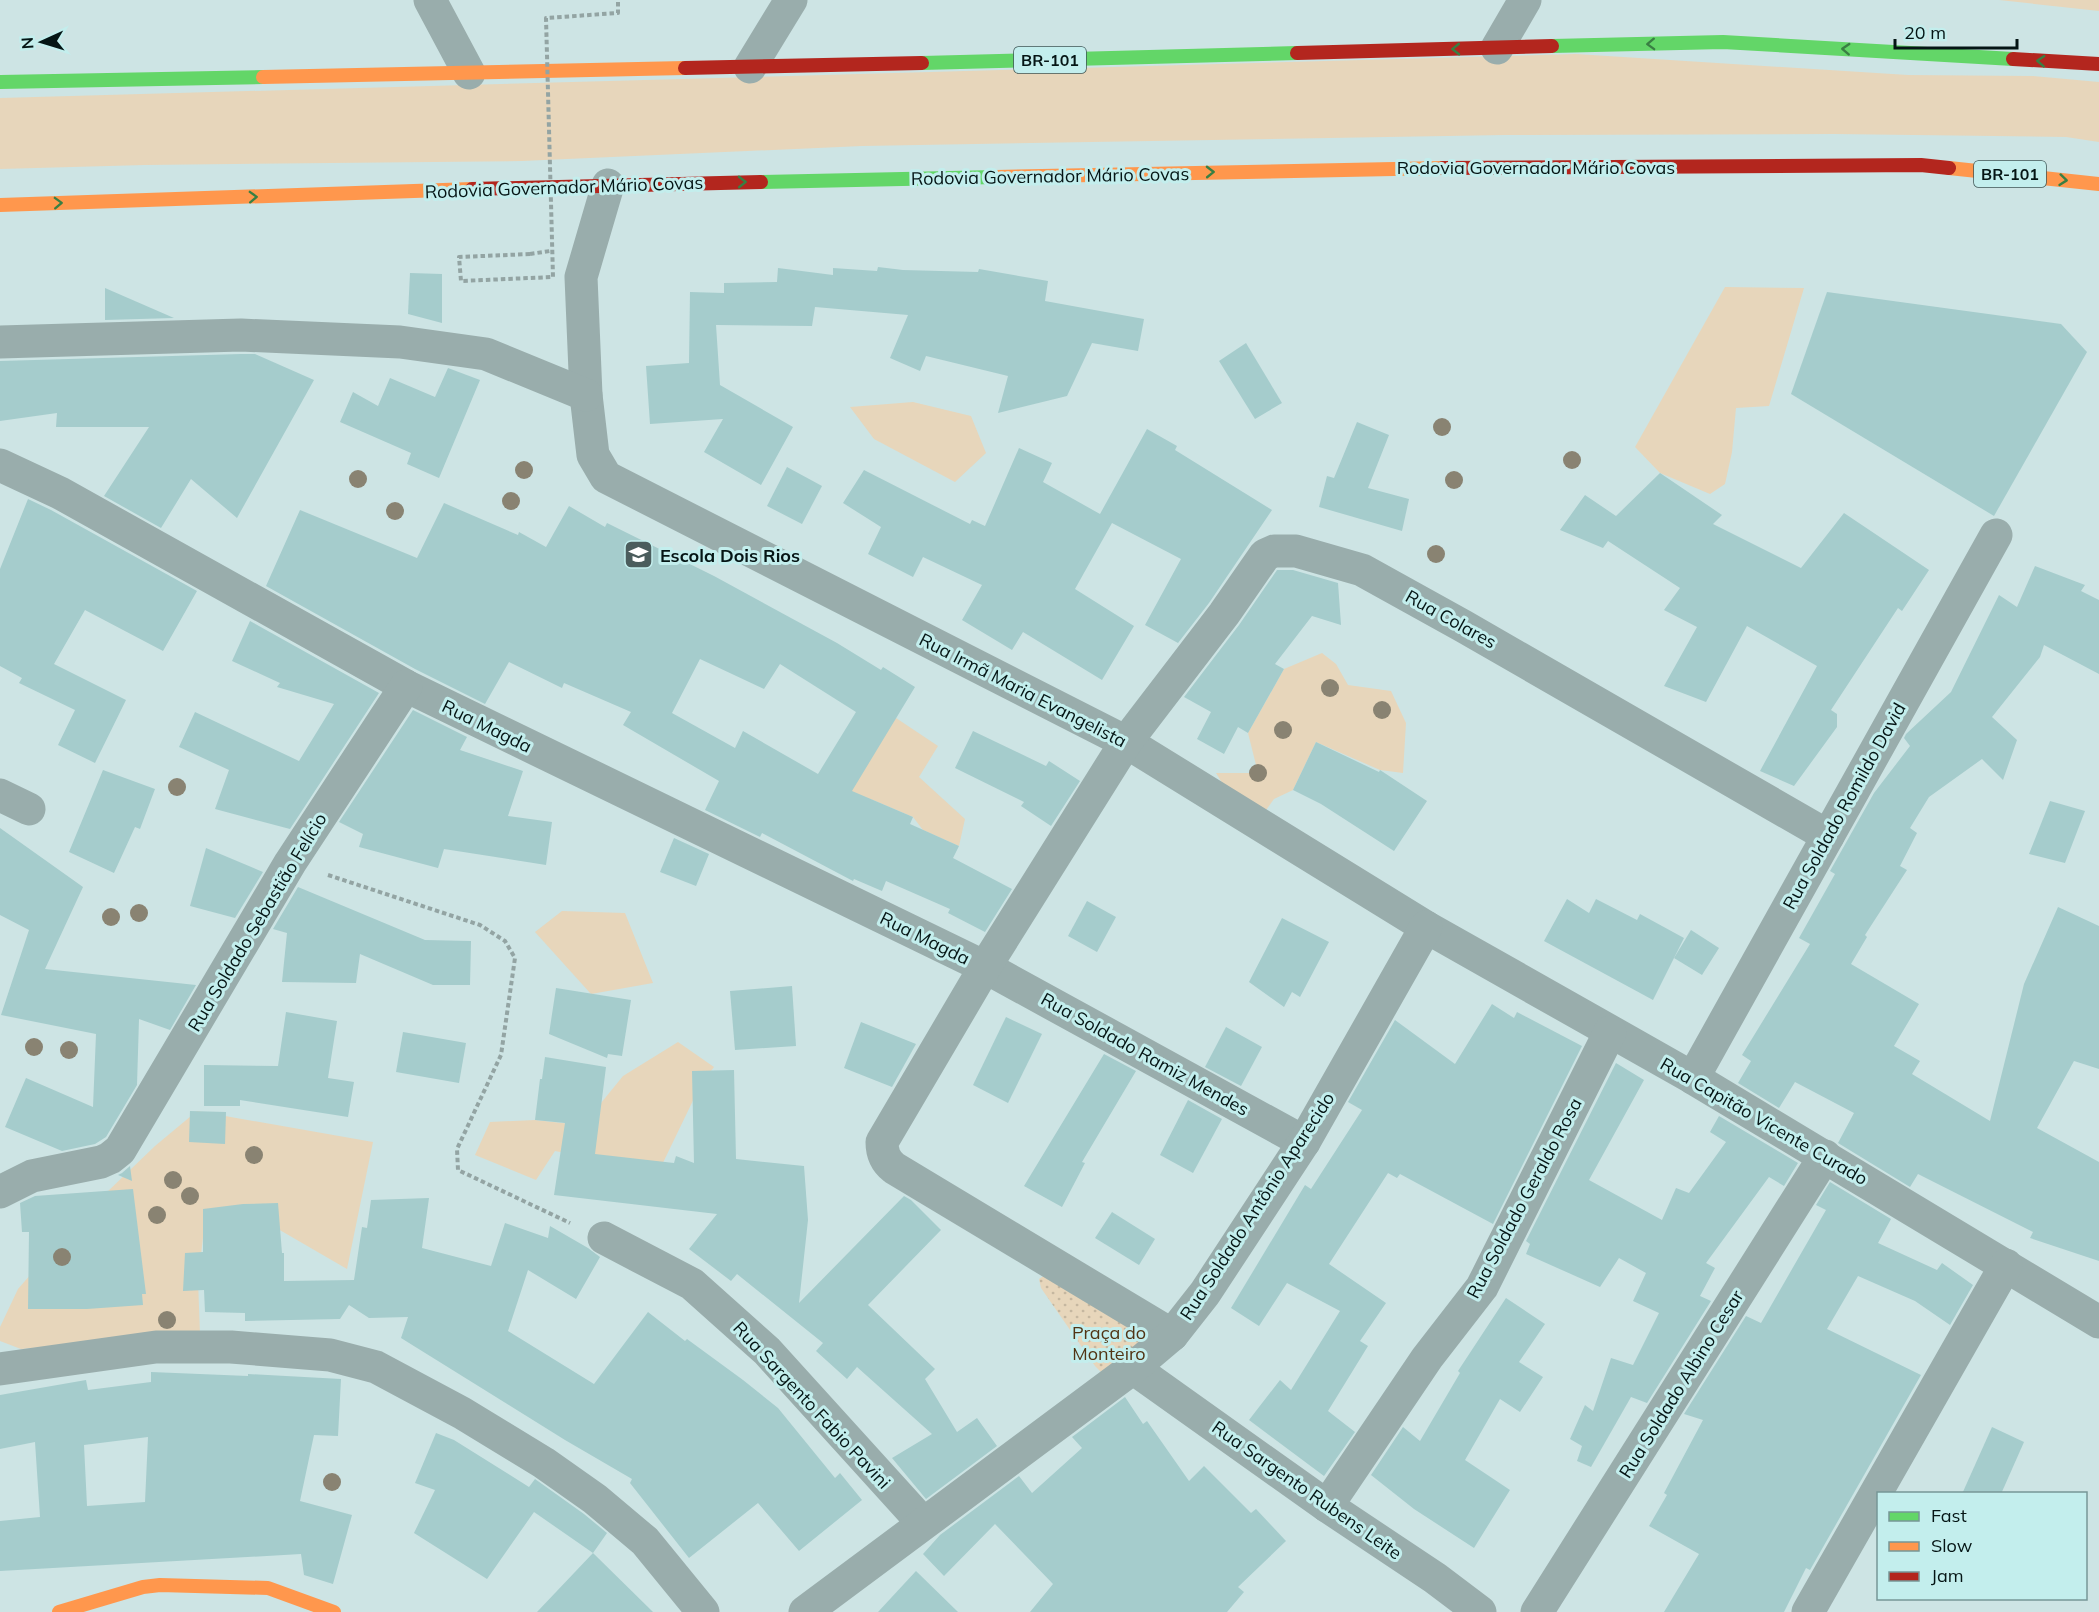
<svg xmlns="http://www.w3.org/2000/svg" width="2099" height="1612" font-family="Mulish,sans-serif">
	<style>
		.green { fill: #e7d6bb }
		.park { fill: url(#park-dots) }
		.building { fill: #a5cccc; fill-rule: evenodd }
		.lines { fill: none; stroke-linecap: round; stroke-linejoin: round }
		.path { stroke: #93a4a3; stroke-width: 4; stroke-dasharray: 4.5 3; stroke-linecap: butt }
		.street { stroke: #99adac; stroke-width: 33 }
		.fast { stroke: #63d668; stroke-width: 14 }
		.slow { stroke: #ff974d; stroke-width: 14 }
		.jam { stroke: #b3261e; stroke-width: 14 }
		.path-bridge { stroke: #93a4a3; stroke-width: 4; stroke-dasharray: 4.5 3; stroke-linecap: butt }
		.tree { fill: #898372 }
		.oneway { stroke: #397f43 }
		.labels { text-anchor: middle; dominant-baseline: central; stroke-width: 6; stroke-linejoin: round; paint-order: stroke }
		.shield { fill: #c3eeed; stroke: #3e5656; stroke-width: 1.5 }
		.shield-label { font-size: 16px; font-weight: bold; fill: #051515 }
		.street-label { font-size: 18px; fill: #051515; stroke: #c3eeed }
		.poi-label { font-size: 18px; font-weight: bold; fill: #051515; stroke: #c3eeed; text-anchor: start }
		.park-label { font-size: 18px; fill: #513414; stroke: #c3eeed }
	</style>
	<defs>
		<pattern id="park-dots" width="8" height="8" patternUnits="userSpaceOnUse" patternTransform="scale(1.5)"><rect width="8" height="8" fill="#e7d6bb"/><path d="M2 2h.1M6 6h.1" fill="none" stroke="#c5b7a0" stroke-width="1.8" stroke-linecap="round"/></pattern>
	</defs>
	<rect width="100%" height="100%" fill="#cde4e4"/>
	<g class="green">
		<polygon points="1999,0 2099,0 2099,11"/>
		<polygon points="1576,54 1908,75 2033,76 2099,82 2099,142 2066,137 1834,134 1505,135 862,146 522,161 145,165 0,169 0,98"/>
		<polygon points="1725,287 1804,288 1769,406 1736,408 1732,452 1725,484 1710,494 1660,473 1635,447"/>
		<polygon points="913,402 971,416 986,453 955,482 874,439 850,407"/>
		<polygon points="1322,653 1336,664 1348,685 1391,691 1406,723 1403,773 1380,770 1316,742 1293,790 1274,799 1264,813 1229,794 1216,773 1258,773 1248,733 1284,669"/>
		<polygon points="896,718 938,746 919,777 965,819 959,846 923,830 913,817 873,800 844,793"/>
		<polygon points="562,911 625,913 653,983 591,994 535,932"/>
		<polygon points="678,1042 714,1067 701,1084 659,1171 555,1151 536,1180 475,1155 490,1122 535,1120 598,1127 601,1103 623,1076"/>
		<polygon points="197,1111 373,1142 347,1269 278,1229 206,1212 198,1280 200,1334 21,1349 0,1341 0,1327 18,1289 79,1219 155,1146"/>
	</g>
	<polygon class="park" points="1045,1275 1137,1332 1144,1342 1101,1372 1095,1366 1041,1288 1039,1279"/>
	<g class="building">
		<polygon points="878,267 903,270 978,272 979,269 1048,281 1045,301 1144,319 1138,351 1092,343 1067,396 998,413 1008,376 926,356 920,371 890,358 908,315 815,307 812,326 716,325 720,385 793,427 761,485 704,452 723,419 650,424 646,366 689,363 690,292 724,293 724,283 777,282 778,268 833,275 833,268 877,271"/>
		<polygon points="410,273 442,274 442,323 408,314"/>
		<polygon points="105,288 174,318 105,320"/>
		<polygon points="1827,292 2061,324 2087,352 1994,516 1791,394"/>
		<polygon points="1246,343 1282,403 1255,419 1219,361"/>
		<polygon points="241,354 255,354 314,380 237,518 191,479 161,528 104,496 149,427 56,427 57,413 0,421 0,361"/>
		<polygon points="448,368 480,380 439,478 407,464 411,453 340,422 353,392 378,406 390,378 435,397"/>
		<polygon points="1357,422 1389,435 1368,488 1409,499 1402,531 1319,507 1327,476 1334,478"/>
		<polygon points="1147,429 1177,446 1175,450 1272,510 1209,603 1178,643 1145,625 1181,559 1112,523 1075,589 1134,626 1102,680 1023,632 1012,650 962,620 982,585 923,557 913,577 868,554 881,527 843,503 864,470 970,524 972,520 985,526 1019,448 1052,463 1043,482 1100,514"/>
		<polygon points="787,467 822,486 802,524 767,506"/>
		<polygon points="1660,473 1722,515 1713,524 1801,568 1844,513 1929,570 1902,611 1898,608 1831,710 1837,714 1837,727 1794,786 1760,771 1817,666 1747,626 1706,702 1664,686 1697,627 1664,610 1680,588 1608,541 1603,548 1560,530 1585,495 1616,516"/>
		<polygon points="28,499 51,510 197,591 163,651 85,610 54,664 126,700 95,763 58,745 75,710 19,683 22,678 0,666 0,569"/>
		<path d="M444 503 518 535 519 532 546 547 569 506 605 527 607 523 714 576 837 643 881 670 883 667 915 687 852 791 913 817 910 824 959 846 953 858 1012 889 985 932 948 913 950 909 886 881 882 891 854 879 853 881 762 833 760 837 705 810 719 781 623 725 631 712 564 683 562 688 509 662 485 704 415 669 266 586 300 510 417 558ZM700 659 764 689 780 664 856 712 818 774 743 731 735 748 672 713Z"/>
		<polygon points="2035,566 2085,585 2081,591 2099,600 2099,674 2044,645 2040,657 1992,717 2017,740 2003,780 1982,759 1929,797 1910,828 1917,833 1900,866 1907,870 1865,935 1867,937 1851,964 1919,1004 1894,1046 1920,1061 1912,1074 1990,1121 2024,984 2058,907 2099,926 2099,1069 2074,1061 2037,1128 2099,1162 2099,1261 2030,1238 2033,1232 1918,1174 1910,1187 1838,1143 1854,1113 1795,1082 1779,1108 1738,1083 1751,1061 1742,1055 1810,944 1799,938 1835,874 1830,871 1874,793 1910,746 1904,738 1906,734 1951,692 1999,595 2017,607"/>
		<polygon points="1277,570 1293,570 1338,583 1341,625 1312,616 1275,664 1284,669 1248,733 1238,727 1224,754 1197,739 1211,712 1184,697 1239,625"/>
		<polygon points="250,621 379,693 290,829 215,809 229,770 179,747 195,712 299,761 334,704 277,687 280,683 232,661"/>
		<polygon points="413,710 467,737 460,750 523,771 508,816 552,822 546,865 444,849 438,868 359,847 363,834 339,822"/>
		<polygon points="973,731 1046,766 1049,761 1080,781 1051,826 1021,806 1024,802 955,768"/>
		<polygon points="1316,742 1379,772 1380,770 1427,801 1394,851 1321,804 1293,790"/>
		<polygon points="103,770 155,789 140,829 135,827 114,873 69,852"/>
		<polygon points="2050,801 2085,811 2065,863 2029,854"/>
		<polygon points="0,828 83,887 45,969 196,985 170,1030 139,1019 137,1085 106,1137 95,1144 62,1151 5,1127 26,1078 93,1107 96,1034 1,1015 29,930 0,915"/>
		<polygon points="674,838 709,854 696,886 660,872"/>
		<polygon points="206,848 263,872 235,918 190,906"/>
		<polygon points="298,887 425,940 471,941 470,985 433,985 360,954 356,983 282,982 287,933 273,929"/>
		<polygon points="1567,899 1589,913 1596,899 1637,920 1640,914 1684,938 1653,1000 1544,941"/>
		<polygon points="1087,901 1116,917 1097,952 1068,936"/>
		<polygon points="1282,918 1329,942 1300,997 1292,992 1284,1007 1249,982"/>
		<polygon points="1691,930 1719,948 1702,975 1674,958"/>
		<polygon points="792,986 796,1046 735,1050 730,991"/>
		<polygon points="556,988 631,1000 622,1056 608,1054 607,1058 549,1034"/>
		<polygon points="1492,1004 1514,1018 1517,1012 1582,1046 1493,1224 1400,1174 1397,1178 1388,1173 1329,1264 1386,1303 1360,1341 1368,1346 1328,1411 1355,1432 1324,1476 1249,1420 1280,1380 1291,1390 1340,1311 1287,1283 1259,1326 1231,1308 1305,1185 1311,1189 1362,1110 1348,1102 1395,1020 1455,1064"/>
		<polygon points="286,1012 337,1021 328,1078 354,1082 348,1117 240,1100 240,1106 204,1106 204,1065 278,1066"/>
		<polygon points="1006,1017 1042,1034 1008,1103 973,1085"/>
		<polygon points="861,1022 916,1044 892,1087 844,1068"/>
		<polygon points="1226,1027 1262,1047 1241,1086 1205,1067"/>
		<polygon points="403,1032 466,1043 459,1083 396,1072"/>
		<polygon points="1104,1054 1136,1071 1082,1162 1085,1163 1062,1207 1024,1186"/>
		<polygon points="545,1057 606,1067 595,1154 674,1163 676,1156 694,1163 692,1071 734,1070 736,1159 804,1166 808,1220 799,1303 904,1196 911,1200 941,1230 868,1305 935,1369 925,1379 957,1432 977,1418 997,1446 926,1499 892,1458 932,1434 857,1367 847,1379 816,1351 823,1343 737,1274 731,1281 689,1249 717,1214 554,1195 565,1123 535,1120 540,1079 542,1079"/>
		<polygon points="1616,1063 1644,1080 1589,1180 1662,1220 1676,1188 1689,1193 1726,1142 1710,1132 1719,1116 1798,1163 1784,1186 1769,1177 1706,1263 1715,1268 1700,1296 1711,1301 1647,1403 1631,1397 1591,1467 1577,1461 1582,1446 1570,1439 1585,1405 1593,1411 1611,1358 1633,1365 1659,1313 1633,1301 1646,1273 1619,1258 1600,1287 1526,1254 1530,1244 1526,1241"/>
		<polygon points="1188,1100 1222,1119 1193,1173 1160,1155"/>
		<polygon points="190,1111 226,1112 225,1144 189,1142"/>
		<polygon points="130,1166 132,1181 118,1175 122,1173"/>
		<polygon points="1830,1182 1891,1219 1878,1243 1937,1270 1942,1263 1973,1285 1950,1325 1915,1301 1858,1276 1827,1329 1921,1375 1810,1570 1806,1568 1784,1612 1664,1612 1699,1554 1649,1526 1667,1495 1664,1493 1703,1420 1684,1414 1746,1316 1761,1323 1826,1210 1816,1205"/>
		<polygon points="133,1189 146,1294 142,1294 143,1305 87,1309 28,1309 29,1232 22,1232 20,1203 35,1196"/>
		<polygon points="429,1198 422,1248 491,1266 505,1223 548,1238 550,1226 588,1248 600,1257 576,1299 528,1270 508,1331 594,1384 648,1312 685,1341 687,1339 743,1380 778,1408 835,1478 840,1473 862,1500 799,1551 758,1503 689,1558 630,1483 632,1479 565,1440 401,1338 408,1317 369,1318 349,1305 340,1319 245,1321 245,1313 205,1312 204,1290 183,1291 185,1253 203,1252 203,1209 243,1204 278,1203 282,1253 284,1253 284,1281 354,1280 362,1227 367,1228 371,1200"/>
		<polygon points="1112,1212 1155,1239 1139,1265 1095,1238"/>
		<polygon points="1506,1298 1545,1324 1519,1362 1543,1377 1520,1412 1500,1399 1465,1460 1510,1490 1474,1548 1414,1509 1371,1475 1403,1427 1420,1441 1460,1373 1458,1371"/>
		<path d="M151 1372 248 1376V1374L341 1379 338 1436 314 1435 300 1501 352 1515 333 1584 304 1575 301 1554 0 1571V1521L40 1517 35 1442 0 1449V1395L86 1380 88 1390 151 1382ZM148 1437 145 1502 87 1506 84 1445Z"/>
		<polygon points="1125,1397 1143,1424 1147,1421 1189,1481 1204,1466 1251,1513 1256,1509 1286,1541 1238,1587 1244,1592 1227,1612 1030,1612 1053,1584 995,1524 944,1576 923,1554 940,1535 1019,1476 1032,1493 1082,1448 1072,1437"/>
		<polygon points="1992,1427 2024,1442 2001,1494 1962,1494"/>
		<polygon points="436,1433 454,1440 529,1487 535,1479 584,1514 607,1533 593,1553 534,1512 487,1579 414,1533 435,1490 415,1483"/>
		<polygon points="593,1553 653,1612 537,1612"/>
		<polygon points="916,1571 958,1612 878,1612"/>
	</g>
	<g class="lines">
		<g class="path">
			<polyline points="530,254 550,251"/>
			<polyline points="328,875 480,925 505,941 515,958 501,1055 457,1149 458,1170 570,1223"/>
		</g>
		<g class="street">
			<polyline points="430,0 469,73"/>
			<polyline points="1497,48 1525,0"/>
			<polyline points="750,67 791,0"/>
			<polyline points="608,185 581,277 586,395 593,455 606,477 1126,742 1426,927 1693,1078 2099,1322"/>
			<polyline points="0,342 241,335 400,342 486,354 586,395"/>
			<polyline points="0,465 60,493 406,686 985,967 1304,1142"/>
			<polyline points="0,795 29,809"/>
			<polyline points="1693,1078 1996,535"/>
			<polyline points="0,1192 32,1176 101,1162 110,1158 120,1150 290,863 406,686"/>
			<polyline points="604,1238 692,1284 767,1351 923,1523"/>
			<path d="M1172 1335 894 1168C885 1161 882 1153 882 1142L985 967 1126 742 1224 614 1265 555 1274 551H1296L1362 570 1463 626 1828 836"/>
			<polyline points="1133,1368 1327,1506 1435,1578 1480,1612"/>
			<polyline points="0,1369 156,1347 231,1347 330,1355 376,1367 462,1413 544,1463 595,1499 645,1541 703,1612"/>
			<polyline points="1327,1506 1427,1358 1482,1287 1610,1032"/>
			<polyline points="805,1612 1133,1368 1172,1335 1205,1293 1304,1142 1426,927"/>
			<polyline points="1537,1612 1825,1156"/>
			<polyline points="1808,1612 2006,1265"/>
		</g>
		<g class="fast">
			<polyline points="1552,46 1723,42 2013,59"/>
			<polyline points="922,63 1297,53"/>
			<polyline points="0,82 263,77"/>
			<polyline points="761,182 996,177"/>
		</g>
		<g class="slow">
			<polyline points="263,77 685,68"/>
			<polyline points="1949,168 2099,184"/>
			<polyline points="996,177 1443,168"/>
			<polyline points="0,205 472,189"/>
			<polyline points="59,1612 143,1587 160,1585 268,1588 334,1612"/>
		</g>
		<g class="jam">
			<polyline points="1297,53 1552,46"/>
			<polyline points="2013,59 2099,64"/>
			<polyline points="685,68 922,63"/>
			<polyline points="1443,168 1921,165 1949,168"/>
			<polyline points="472,189 761,182"/>
		</g>
		<polyline class="path-bridge" points="530,254 459,257 461,281 553,277 546,18 618,13 618,0"/>
	</g>
	<g class="tree">
		<circle cx="1442" cy="427" r="9"/>
		<circle cx="1572" cy="460" r="9"/>
		<circle cx="524" cy="470" r="9"/>
		<circle cx="358" cy="479" r="9"/>
		<circle cx="1454" cy="480" r="9"/>
		<circle cx="511" cy="501" r="9"/>
		<circle cx="395" cy="511" r="9"/>
		<circle cx="1436" cy="554" r="9"/>
		<circle cx="1330" cy="688" r="9"/>
		<circle cx="1382" cy="710" r="9"/>
		<circle cx="1283" cy="730" r="9"/>
		<circle cx="1258" cy="773" r="9"/>
		<circle cx="177" cy="787" r="9"/>
		<circle cx="139" cy="913" r="9"/>
		<circle cx="111" cy="917" r="9"/>
		<circle cx="34" cy="1047" r="9"/>
		<circle cx="69" cy="1050" r="9"/>
		<circle cx="254" cy="1155" r="9"/>
		<circle cx="173" cy="1180" r="9"/>
		<circle cx="190" cy="1196" r="9"/>
		<circle cx="157" cy="1215" r="9"/>
		<circle cx="62" cy="1257" r="9"/>
		<circle cx="167" cy="1320" r="9"/>
		<circle cx="332" cy="1482" r="9"/>
	</g>
	<defs><path id="oneway-chevron" d="M-2-3.5L2.5 0L-2 3.5" fill="none" stroke-width="1.6" stroke-linecap="round" stroke-linejoin="round" transform="scale(1.5)"/></defs>
	<g class="oneway">
		<use href="#oneway-chevron" transform="translate(1651 44) rotate(178)"/>
		<use href="#oneway-chevron" transform="translate(1456 49) rotate(179)"/>
		<use href="#oneway-chevron" transform="translate(1846 49) rotate(-177)"/>
		<use href="#oneway-chevron" transform="translate(2041 61) rotate(-177)"/>
		<use href="#oneway-chevron" transform="translate(1210 172) rotate(-1)"/>
		<use href="#oneway-chevron" transform="translate(2063 180) rotate(6)"/>
		<use href="#oneway-chevron" transform="translate(742 182) rotate(-1)"/>
		<use href="#oneway-chevron" transform="translate(253 197) rotate(-2)"/>
		<use href="#oneway-chevron" transform="translate(58 203) rotate(-2)"/>
	</g>
	<defs>
		<symbol id="school-square" viewBox="-11 -11 22 22"><rect x="-9" y="-9" width="18" height="18" rx="4" fill="#4b5d5d" stroke="#c3eeed"/><path d="M0-5L7-2L0 1L-7-2ZM-4 1L0 2.5L4 1V4Q0 6-4 4Z" fill="#fff"/></symbol>
	</defs>
	<g fill-rule="evenodd">
		<use href="#school-square" x="622" y="538" width="33" height="33"/>
	</g>
	<g class="labels">
		<g class="shield">
			<rect x="1014" y="47" width="72" height="26" rx="4.5"/>
			<rect x="1974" y="161" width="72" height="26" rx="4.5"/>
		</g>
		<g class="shield-label">
			<text x="1050" y="60">BR-101</text>
			<text x="2010" y="174">BR-101</text>
		</g>
		<g class="street-label">
			<text x="1536" y="167">Rodovia Governador Mário Covas</text>
			<text transform="translate(1050 176) rotate(-1)">Rodovia Governador Mário Covas</text>
			<text transform="translate(564 187) rotate(-2)">Rodovia Governador Mário Covas</text>
			<text transform="translate(1451 619) rotate(29)">Rua Colares</text>
			<text transform="translate(1023 690) rotate(27)">Rua Irmã Maria Evangelista</text>
			<text transform="translate(487 726) rotate(26)">Rua Magda</text>
			<text transform="translate(1844 806) rotate(-61)">Rua Soldado Romildo David</text>
			<text transform="translate(257 922) rotate(-59)">Rua Soldado Sebastião Felício</text>
			<text transform="translate(925 938) rotate(26)">Rua Magda</text>
			<text transform="translate(1145 1054) rotate(29)">Rua Soldado Ramiz Mendes</text>
			<text transform="translate(1764 1121) rotate(30)">Rua Capitão Vicente Curado</text>
			<text transform="translate(1524 1198) rotate(-62)">Rua Soldado Geraldo Rosa</text>
			<text transform="translate(1257 1206) rotate(-57)">Rua Soldado Antônio Aparecido</text>
			<text transform="translate(1681 1384) rotate(-58)">Rua Soldado Albino Cesar</text>
			<text transform="translate(812 1405) rotate(47)">Rua Sargento Fabio Pavini</text>
			<text transform="translate(1307 1490) rotate(35)">Rua Sargento Rubens Leite</text>
		</g>
		<g class="poi-label">
			<text x="660" y="555">Escola Dois Rios</text>
		</g>
		<g class="park-label">
			<text x="1109" y="1332">Praça do<tspan x="1109" dy="21">Monteiro</tspan></text>
		</g>
	</g>
	<rect x="1877" y="1492" width="210" height="108" fill="#c3eeed" stroke="#779797" stroke-width="1.5"/>
	<rect x="1889" y="1512" width="30" height="9" fill="#63d668" stroke="#779797" stroke-width="1.5"/>
	<text x="1931" y="1522" font-size="18" fill="#051515">Fast</text>
	<rect x="1889" y="1542" width="30" height="9" fill="#ff974d" stroke="#779797" stroke-width="1.5"/>
	<text x="1931" y="1552" font-size="18" fill="#051515">Slow</text>
	<rect x="1889" y="1572" width="30" height="9" fill="#b3261e" stroke="#779797" stroke-width="1.5"/>
	<text x="1931" y="1582" font-size="18" fill="#051515">Jam</text>
	<g transform="translate(42 42) rotate(266)" stroke="#c3eeed" stroke-width="4.5" paint-order="stroke">
	<path d="M0-4.5L10 22L0 15L-10 22Z" fill="#051515"/>
	<text y="-9" font-size="16" font-weight="bold" text-anchor="middle" fill="#051515">N</text>
	</g>
	<path d="M1895 39v9h122v-9" fill="none" stroke="#051515" stroke-width="3"/>
	<text x="1904" y="39" font-size="18" fill="#051515" stroke="#c3eeed" stroke-width="4.5" paint-order="stroke">20 m</text>
</svg>
